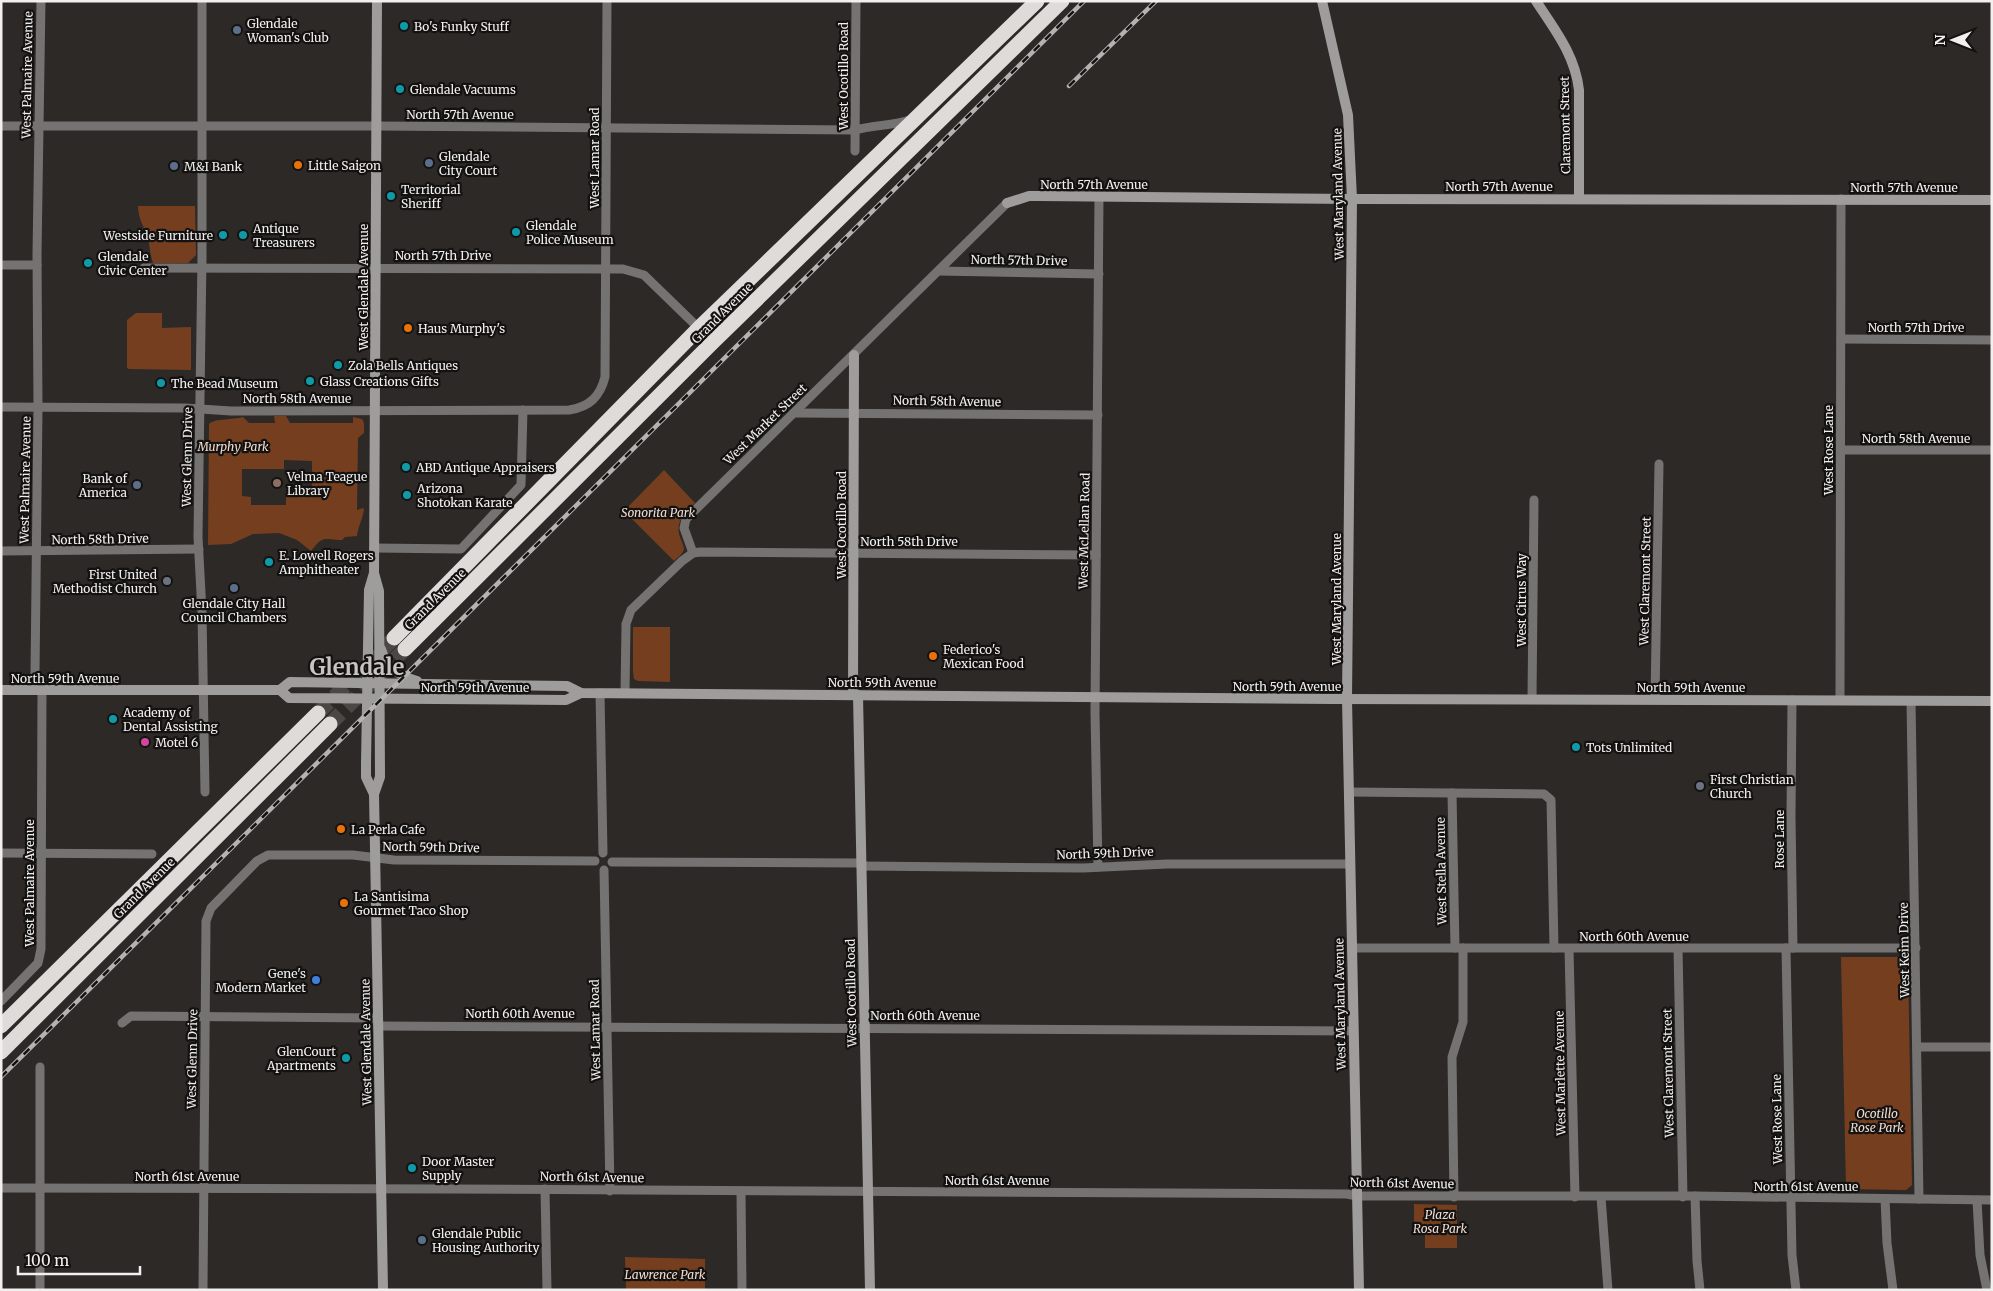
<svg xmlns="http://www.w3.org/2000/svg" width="1993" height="1291" font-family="Merriweather,serif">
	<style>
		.green { fill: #753f1f; fill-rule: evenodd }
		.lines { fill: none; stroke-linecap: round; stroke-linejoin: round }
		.highway-tunnel { stroke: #4a4745; stroke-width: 15; stroke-dasharray: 15 8; stroke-linecap: butt }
		.street { stroke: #757372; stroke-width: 9 }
		.secondary { stroke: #9f9d9b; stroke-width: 10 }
		.highway { stroke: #dfdbd8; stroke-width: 15 }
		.rail-casing { stroke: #b5b3b1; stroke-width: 4.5 }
		.rail { stroke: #131211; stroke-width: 2.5; stroke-dasharray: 8; stroke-linecap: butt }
		.culture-dot { fill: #0f9aa8; stroke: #131211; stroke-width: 2 }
		.service-dot { fill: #5c6f8a; stroke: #131211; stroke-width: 2 }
		.food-dot { fill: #e8710a; stroke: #131211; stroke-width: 2 }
		.education-dot { fill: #8d6e63; stroke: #131211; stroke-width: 2 }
		.worship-dot { fill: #6b7280; stroke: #131211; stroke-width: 2 }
		.hotel-dot { fill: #d1479c; stroke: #131211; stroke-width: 2 }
		.shop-dot { fill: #3f7fe0; stroke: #131211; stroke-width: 2 }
		.labels { text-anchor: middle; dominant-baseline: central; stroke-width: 4.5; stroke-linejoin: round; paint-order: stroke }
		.poi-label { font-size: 12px; fill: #f2f0ef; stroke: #131211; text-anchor: start }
		.street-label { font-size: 12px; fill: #f2f0ef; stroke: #131211 }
		.park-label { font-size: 12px; font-style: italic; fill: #f2dcd1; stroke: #131211 }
		.town-label { font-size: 22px; font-weight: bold; fill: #c8c4c2; stroke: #131211 }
	</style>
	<rect width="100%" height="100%" fill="#2c2927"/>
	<g class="green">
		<path d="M138 206H195L196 255 188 263H153C150 255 150 246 148 238 144 226 138 219 138 206Z"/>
		<polygon points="136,313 162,313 162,328 191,327 191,370 129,369 127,368 127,320"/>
		<path d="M274 416H286L290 423H353V417L362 419 364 423V433L358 438 357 510 363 508 364 509C363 519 358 526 357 536L345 537 342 540C324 540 324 534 311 551L297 540 279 533 253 534 231 544 208 545 209 424C215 418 233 420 243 417L249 423H275ZM284 460 312 461V497H286V505H251V497L242 496V469H284Z"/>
		<path d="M664 470 695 503C684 512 675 523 680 537 681 541 684 545 684 549 683 554 677 558 674 561L624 511Z"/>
		<polygon points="633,627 670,627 670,682 638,681 634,679 633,672"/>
		<polygon points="1841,957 1902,957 1908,963 1912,1185 1906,1190 1846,1189"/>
		<polygon points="1414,1204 1457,1205 1457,1248 1425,1248 1425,1226 1414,1226"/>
		<polygon points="625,1257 705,1259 705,1290 626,1290"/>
	</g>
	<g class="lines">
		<g class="highway-tunnel">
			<polyline points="318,713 394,638"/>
			<polyline points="330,724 405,649"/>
		</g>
		<g class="street">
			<polyline points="202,1 202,257 198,537 202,612 205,792"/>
			<path d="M1 126H376L855 130C874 125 890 126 910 120"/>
			<polyline points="855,151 856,1"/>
			<polyline points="1,265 37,265"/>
			<polyline points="144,268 623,269 644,275 713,342"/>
			<polyline points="939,271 1099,274"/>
			<polyline points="1841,339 1992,340"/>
			<path d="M1 407 185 408 231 411 569 410C589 407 600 397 605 377L607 1"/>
			<polyline points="796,413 1098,415"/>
			<polyline points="1841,450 1992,450"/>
			<polyline points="374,548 461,549 521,485 523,410"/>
			<polyline points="1,551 199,549"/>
			<polyline points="693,553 684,528 686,519 1007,203"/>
			<polyline points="600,693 603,853"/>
			<polyline points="625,693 626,624 631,610 682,561 693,553 700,552 1096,555"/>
			<polyline points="1532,699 1534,500"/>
			<polyline points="1655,699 1659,464"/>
			<polyline points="1792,700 1791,817 1793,948"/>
			<polyline points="1840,700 1841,199"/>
			<polyline points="1911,701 1919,1199"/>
			<polyline points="1349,792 1544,794 1551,800 1554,948"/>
			<polyline points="1452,793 1455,948"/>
			<polyline points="1,853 152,854"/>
			<polyline points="612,862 861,863"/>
			<polyline points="861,866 1083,868 1167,864 1350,864"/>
			<polyline points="1098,867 1095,713 1099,196"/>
			<polyline points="604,870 610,1191"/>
			<polyline points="1352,948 1916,948"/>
			<polyline points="1678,948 1683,1197"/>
			<polyline points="1786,948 1792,1255 1796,1290"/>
			<polyline points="1569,949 1575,1197"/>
			<polyline points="1,1001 38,963 41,949 42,690 35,674 38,407 37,254 41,1"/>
			<polyline points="122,1023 131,1016 377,1018"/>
			<polyline points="378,1026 1353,1031"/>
			<polyline points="1918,1047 1992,1047"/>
			<polyline points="1,1188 450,1189 1347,1194 1357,1196 1695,1196 1992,1200"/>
			<polyline points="545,1189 547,1290"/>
			<polyline points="741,1191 742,1290"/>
			<polyline points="1695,1196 1697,1261 1700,1290"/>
			<polyline points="1454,1197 1452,1057 1463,1022 1463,948"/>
			<polyline points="1601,1197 1608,1290"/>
			<polyline points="1885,1199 1887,1243 1893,1290"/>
			<polyline points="1977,1200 1980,1255 1987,1290"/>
			<polyline points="40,1290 40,1067"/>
			<polyline points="203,1290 206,921 211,908 257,861 268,855 353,855 394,860 595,861"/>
		</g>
		<g class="secondary">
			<polyline points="1322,1 1348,115 1352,199 1347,699 1359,1290"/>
			<path d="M1536 1C1555 30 1575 55 1579 90V199"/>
			<polyline points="1007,203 1029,196 1039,196 1352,199 1992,200"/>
			<polyline points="374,573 379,591 380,777 374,794 383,1290"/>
			<path d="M381 649C386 667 399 676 417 681"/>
			<polyline points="1,690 280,690 290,682 567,686 581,693 1333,699 1992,701"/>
			<polyline points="280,690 289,698 566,700 581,693"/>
			<polyline points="853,695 854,355"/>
			<polyline points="858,695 870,1290"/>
			<polyline points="374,794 366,777 366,763 369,590 374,573 377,1"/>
		</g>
		<g class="highway">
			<polyline points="394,638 699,328 1037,1"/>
			<polyline points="405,649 713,342 1062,1"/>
			<polyline points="1,1026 318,713"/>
			<polyline points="1,1052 330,724"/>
		</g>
		<defs>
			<g id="rail">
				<polyline points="1069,86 1156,1"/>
				<polyline points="1,1077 1084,1"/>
			</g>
		</defs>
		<use href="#rail" class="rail-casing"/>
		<use href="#rail" class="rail"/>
	</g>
	<g class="culture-dot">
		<circle cx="404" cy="26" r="5"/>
		<circle cx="400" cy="89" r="5"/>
		<circle cx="391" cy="196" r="5"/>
		<circle cx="516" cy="232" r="5"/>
		<circle cx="223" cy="235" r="5"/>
		<circle cx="243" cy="235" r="5"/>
		<circle cx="88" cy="263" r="5"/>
		<circle cx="338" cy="365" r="5"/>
		<circle cx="310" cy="381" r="5"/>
		<circle cx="161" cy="383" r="5"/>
		<circle cx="406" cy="467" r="5"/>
		<circle cx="407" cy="495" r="5"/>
		<circle cx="269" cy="562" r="5"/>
		<circle cx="113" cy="719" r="5"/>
		<circle cx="1576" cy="747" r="5"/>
		<circle cx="346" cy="1058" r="5"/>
		<circle cx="412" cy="1168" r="5"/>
	</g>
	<g class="service-dot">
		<circle cx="237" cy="30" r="5"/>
		<circle cx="429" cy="163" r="5"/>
		<circle cx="174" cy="166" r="5"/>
		<circle cx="137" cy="485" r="5"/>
		<circle cx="234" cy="588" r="5"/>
		<circle cx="422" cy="1240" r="5"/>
	</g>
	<g class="food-dot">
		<circle cx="298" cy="165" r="5"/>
		<circle cx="408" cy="328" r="5"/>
		<circle cx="933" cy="656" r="5"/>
		<circle cx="341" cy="829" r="5"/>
		<circle cx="344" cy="903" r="5"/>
	</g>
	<circle class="education-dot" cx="277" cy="483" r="5"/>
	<g class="worship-dot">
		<circle cx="167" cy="581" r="5"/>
		<circle cx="1700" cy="786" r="5"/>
	</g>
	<circle class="hotel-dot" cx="145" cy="742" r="5"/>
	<circle class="shop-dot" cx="316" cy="980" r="5"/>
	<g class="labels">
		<g class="poi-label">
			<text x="247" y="23">Glendale<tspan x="247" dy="14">Woman's Club</tspan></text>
			<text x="414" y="26">Bo's Funky Stuff</text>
			<text x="410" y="89">Glendale Vacuums</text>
			<text x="439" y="156">Glendale<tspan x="439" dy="14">City Court</tspan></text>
			<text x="308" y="165">Little Saigon</text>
			<text x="184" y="166">M&amp;I Bank</text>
			<text x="401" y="189">Territorial<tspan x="401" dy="14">Sheriff</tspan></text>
			<text x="526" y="225">Glendale<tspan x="526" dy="14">Police Museum</tspan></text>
			<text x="253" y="228">Antique<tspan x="253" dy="14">Treasurers</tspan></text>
			<text x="213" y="235" text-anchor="end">Westside Furniture</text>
			<text x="98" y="256">Glendale<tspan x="98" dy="14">Civic Center</tspan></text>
			<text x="418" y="328">Haus Murphy's</text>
			<text x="348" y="365">Zola Bells Antiques</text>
			<text x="320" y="381">Glass Creations Gifts</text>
			<text x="171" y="383">The Bead Museum</text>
			<text x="416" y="467">ABD Antique Appraisers</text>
			<text x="287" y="476">Velma Teague<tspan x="287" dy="14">Library</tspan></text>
			<text x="127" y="478" text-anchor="end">Bank of<tspan x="127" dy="14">America</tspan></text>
			<text x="417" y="488">Arizona<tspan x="417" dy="14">Shotokan Karate</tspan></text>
			<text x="279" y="555">E. Lowell Rogers<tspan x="279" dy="14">Amphitheater</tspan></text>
			<text x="157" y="574" text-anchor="end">First United<tspan x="157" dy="14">Methodist Church</tspan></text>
			<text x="234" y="603" text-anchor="middle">Glendale City Hall<tspan x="234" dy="14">Council Chambers</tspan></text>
			<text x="943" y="649">Federico's<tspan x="943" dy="14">Mexican Food</tspan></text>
			<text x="123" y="712">Academy of<tspan x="123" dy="14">Dental Assisting</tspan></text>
			<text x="155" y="742">Motel 6</text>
			<text x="1586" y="747">Tots Unlimited</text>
			<text x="1710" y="779">First Christian<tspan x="1710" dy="14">Church</tspan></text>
			<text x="351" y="829">La Perla Cafe</text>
			<text x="354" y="896">La Santisima<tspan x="354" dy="14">Gourmet Taco Shop</tspan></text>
			<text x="306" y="973" text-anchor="end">Gene's<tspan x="306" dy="14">Modern Market</tspan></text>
			<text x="336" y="1051" text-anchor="end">GlenCourt<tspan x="336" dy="14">Apartments</tspan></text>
			<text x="422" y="1161">Door Master<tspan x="422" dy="14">Supply</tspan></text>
			<text x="432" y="1233">Glendale Public<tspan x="432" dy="14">Housing Authority</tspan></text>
		</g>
		<g class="street-label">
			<text transform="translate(27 75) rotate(-89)">West Palmaire Avenue</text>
			<text transform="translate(843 76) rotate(-90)">West Ocotillo Road</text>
			<text x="460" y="114">North 57th Avenue</text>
			<text transform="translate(1565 125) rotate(-91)">Claremont Street</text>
			<text transform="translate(594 158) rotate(-90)">West Lamar Road</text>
			<text x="1094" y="184">North 57th Avenue</text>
			<text x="1499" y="186">North 57th Avenue</text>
			<text x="1904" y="187">North 57th Avenue</text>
			<text transform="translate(1338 194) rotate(-91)">West Maryland Avenue</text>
			<text x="443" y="255">North 57th Drive</text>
			<text transform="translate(1019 260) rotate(1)">North 57th Drive</text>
			<text transform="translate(363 287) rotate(-90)">West Glendale Avenue</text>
			<text transform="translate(722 313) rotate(-45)">Grand Avenue</text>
			<text x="1916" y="327">North 57th Drive</text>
			<text x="297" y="398">North 58th Avenue</text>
			<text transform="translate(947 401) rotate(1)">North 58th Avenue</text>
			<text transform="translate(765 424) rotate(-44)">West Market Street</text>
			<text x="1916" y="438">North 58th Avenue</text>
			<text transform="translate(1828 450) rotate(-90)">West Rose Lane</text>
			<text transform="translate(187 457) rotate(-89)">West Glenn Drive</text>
			<text transform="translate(25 480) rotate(-89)">West Palmaire Avenue</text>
			<text transform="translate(841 525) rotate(-90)">West Ocotillo Road</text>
			<text transform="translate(1084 531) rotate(-89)">West McLellan Road</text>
			<text transform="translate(100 539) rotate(-1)">North 58th Drive</text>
			<text x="909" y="541">North 58th Drive</text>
			<text transform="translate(1645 581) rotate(-89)">West Claremont Street</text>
			<text transform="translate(435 599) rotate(-45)">Grand Avenue</text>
			<text transform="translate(1336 599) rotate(-90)">West Maryland Avenue</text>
			<text transform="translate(1521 600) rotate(-90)">West Citrus Way</text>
			<text x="65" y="678">North 59th Avenue</text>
			<text x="882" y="682">North 59th Avenue</text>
			<text x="1287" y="686">North 59th Avenue</text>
			<text x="475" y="687">North 59th Avenue</text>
			<text x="1691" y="687">North 59th Avenue</text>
			<text transform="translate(1779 839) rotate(-90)">Rose Lane</text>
			<text transform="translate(431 847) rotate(1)">North 59th Drive</text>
			<text transform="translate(1105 853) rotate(-2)">North 59th Drive</text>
			<text transform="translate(1441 871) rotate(-91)">West Stella Avenue</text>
			<text transform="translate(29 883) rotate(-90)">West Palmaire Avenue</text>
			<text transform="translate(144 888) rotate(-45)">Grand Avenue</text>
			<text x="1634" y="936">North 60th Avenue</text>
			<text transform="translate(1904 950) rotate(-91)">West Keim Drive</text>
			<text transform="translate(851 993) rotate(-91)">West Ocotillo Road</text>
			<text transform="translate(1340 1004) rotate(-91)">West Maryland Avenue</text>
			<text x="520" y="1013">North 60th Avenue</text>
			<text x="925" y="1015">North 60th Avenue</text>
			<text transform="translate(595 1030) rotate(-91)">West Lamar Road</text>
			<text transform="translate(366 1042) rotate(-91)">West Glendale Avenue</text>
			<text transform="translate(192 1059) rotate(-89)">West Glenn Drive</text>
			<text transform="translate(1560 1073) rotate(-91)">West Marlette Avenue</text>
			<text transform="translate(1668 1073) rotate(-91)">West Claremont Street</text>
			<text transform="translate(1777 1119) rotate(-91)">West Rose Lane</text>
			<text x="187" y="1176">North 61st Avenue</text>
			<text transform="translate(592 1177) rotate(1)">North 61st Avenue</text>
			<text x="997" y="1180">North 61st Avenue</text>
			<text transform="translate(1402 1183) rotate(1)">North 61st Avenue</text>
			<text x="1806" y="1186">North 61st Avenue</text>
		</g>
		<g class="park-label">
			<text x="233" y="446">Murphy Park</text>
			<text x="658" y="512">Sonorita Park</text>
			<text x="1877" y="1113">Ocotillo<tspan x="1877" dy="14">Rose Park</tspan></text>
			<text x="1440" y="1214">Plaza<tspan x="1440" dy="14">Rosa Park</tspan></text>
			<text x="665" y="1274">Lawrence Park</text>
		</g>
		<g class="town-label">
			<text x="357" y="667">Glendale</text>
		</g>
	</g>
	<rect width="1993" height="1291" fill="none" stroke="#f2f0ef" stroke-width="5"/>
	<g transform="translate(1953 40) rotate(270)" stroke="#131211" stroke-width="4" paint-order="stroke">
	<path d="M0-4L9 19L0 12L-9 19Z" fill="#f2f0ef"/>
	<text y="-8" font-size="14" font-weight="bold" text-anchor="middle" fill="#f2f0ef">N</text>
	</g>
	<path d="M18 1266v8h122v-8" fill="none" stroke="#f2f0ef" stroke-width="2.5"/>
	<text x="25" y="1266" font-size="15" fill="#f2f0ef" stroke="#131211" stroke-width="4" paint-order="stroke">100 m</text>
</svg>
